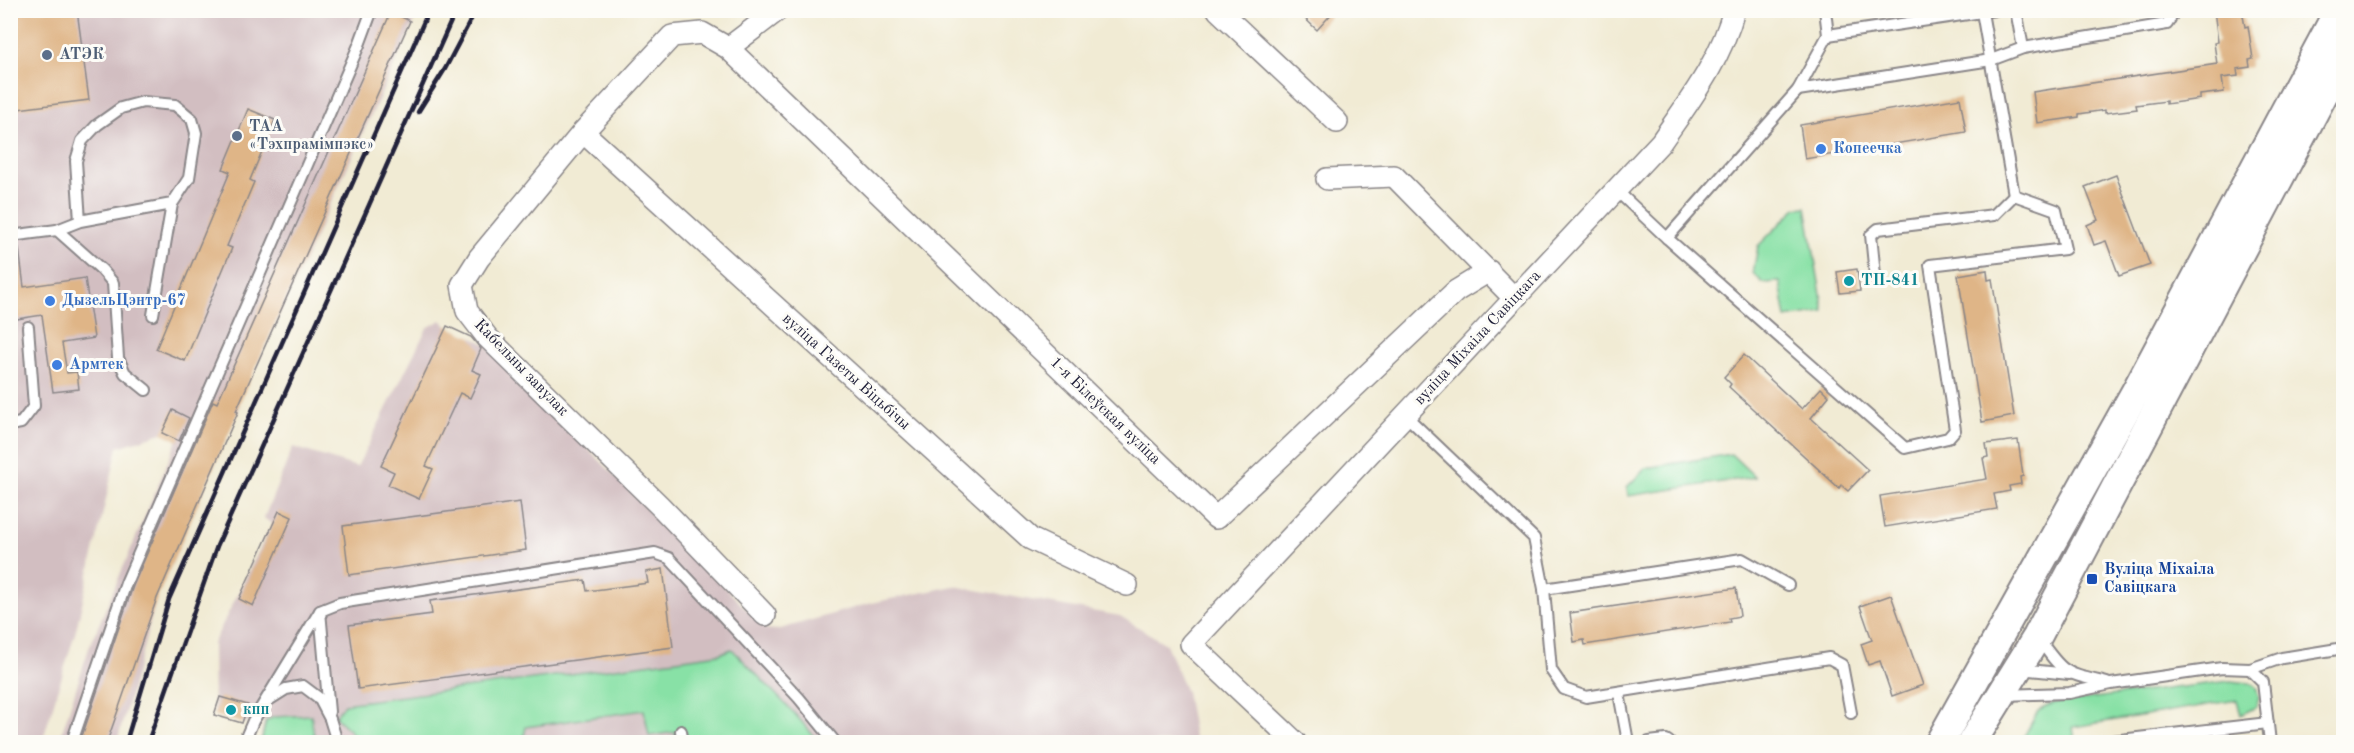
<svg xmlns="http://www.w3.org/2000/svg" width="2354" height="753" font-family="'Old Standard TT',serif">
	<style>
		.industrial { fill: #d2bec1 }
		.green { fill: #88e1a6; stroke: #558270; stroke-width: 1.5 }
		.building { fill: #dfb587 }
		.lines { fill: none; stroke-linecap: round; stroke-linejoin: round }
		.lane-casing { stroke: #8a8688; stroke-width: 14 }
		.street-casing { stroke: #8a8688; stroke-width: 24 }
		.secondary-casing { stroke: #8a8688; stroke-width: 32 }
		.lane { stroke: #fff; stroke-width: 10 }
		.street { stroke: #fff; stroke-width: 21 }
		.secondary { stroke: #fff; stroke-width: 28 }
		.rail { stroke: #22223b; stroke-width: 4.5 }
		.service-dot { fill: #5c6f8a; stroke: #fdfcf7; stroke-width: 2 }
		.shop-dot { fill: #3f7fe0; stroke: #fdfcf7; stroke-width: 2 }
		.culture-dot { fill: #0f9aa8; stroke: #fdfcf7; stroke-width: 2 }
		.transit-dot { fill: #1a4fb4; stroke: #fdfcf7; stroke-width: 2 }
		.labels { text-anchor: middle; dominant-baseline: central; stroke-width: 6; stroke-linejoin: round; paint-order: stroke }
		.service-label { font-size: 16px; font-weight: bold; fill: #4e5e75; stroke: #fdfcf7; text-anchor: start }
		.shop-label { font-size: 16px; font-weight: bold; fill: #366cbe; stroke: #fdfcf7; text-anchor: start }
		.culture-label { font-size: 16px; font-weight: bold; fill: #0d838f; stroke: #fdfcf7; text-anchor: start }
		.street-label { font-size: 16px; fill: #22223b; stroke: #fdfcf7 }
		.transit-label { font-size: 16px; font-weight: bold; fill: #164399; stroke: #fdfcf7; text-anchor: start }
	</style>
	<rect width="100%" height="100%" fill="#fdfcf7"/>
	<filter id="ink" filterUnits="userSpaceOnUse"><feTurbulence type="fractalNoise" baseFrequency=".0167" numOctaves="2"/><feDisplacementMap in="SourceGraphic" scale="12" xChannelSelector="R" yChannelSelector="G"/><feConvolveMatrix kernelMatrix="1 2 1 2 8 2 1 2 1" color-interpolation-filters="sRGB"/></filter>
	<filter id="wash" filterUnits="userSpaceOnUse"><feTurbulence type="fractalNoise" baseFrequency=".008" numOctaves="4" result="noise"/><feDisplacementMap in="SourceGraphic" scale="24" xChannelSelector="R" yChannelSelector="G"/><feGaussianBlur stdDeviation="1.35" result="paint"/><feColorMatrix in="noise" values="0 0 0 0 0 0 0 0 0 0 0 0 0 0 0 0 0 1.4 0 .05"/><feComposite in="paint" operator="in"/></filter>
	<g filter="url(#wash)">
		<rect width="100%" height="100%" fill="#f1ebd4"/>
		<g class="industrial">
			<polygon points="392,10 415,20 241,399 238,412 157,598 117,742 59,742 89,648 187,417 173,410 162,433 118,447 76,630 42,742 11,742 10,11"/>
			<polygon points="441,320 447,326 484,343 766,629 777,630 871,603 954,586 1120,616 1166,644 1186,692 1195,742 260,742 264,721 242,723 214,715 213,644 272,524 264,518 293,447 357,467 427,328"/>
		</g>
		<g class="green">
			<polygon points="1806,207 1824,312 1786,318 1780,282 1763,283 1753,273 1758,246 1796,208"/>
			<polygon points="1731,454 1755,477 1628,496 1627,487 1646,468"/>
			<polygon points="732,649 795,714 819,742 677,742 675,732 649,736 644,710 526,727 523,742 355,742 351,732 335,717 344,704 684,659 719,654"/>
			<polygon points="2230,681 2250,683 2256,688 2259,698 2256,707 2241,715 2237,700 2073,727 2075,742 2021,742 2038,711 2053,703"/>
			<polygon points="311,715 315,742 261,742 266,721 274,717"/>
		</g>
		<g id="blocks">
			<g class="building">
				<polygon points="10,10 77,10 89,100 10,110"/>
				<polygon points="1296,10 1335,10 1317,30"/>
				<polygon points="2214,10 2242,10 2245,27 2248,26 2253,59 2249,60 2250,67 2237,69 2238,76 2222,78 2224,92 2200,95 2200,99 2166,104 2166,101 2136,105 2137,109 2105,113 2105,110 2079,114 2079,117 2037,123 2033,92 2217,64 2214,43 2218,42"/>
				<polygon points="391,12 410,21 236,411 238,412 157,598 107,742 80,742 133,586 213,401 217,403"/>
				<polygon points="1960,98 1966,132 1805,159 1800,125"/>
				<polygon points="248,109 275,120 250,180 254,182 227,246 232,248 185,361 156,349 230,172 223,169"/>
				<polygon points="2116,175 2150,265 2119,276 2106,241 2094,245 2087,225 2098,220 2085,187"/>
				<polygon points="19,248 24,287 85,278 94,338 62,343 67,373 77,372 79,389 53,392 42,315 10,320 10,249"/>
				<polygon points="1857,269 1860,291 1840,293 1837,272"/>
				<polygon points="1987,270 1988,280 1992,279 2014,416 1982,422 1958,275"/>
				<polygon points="447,326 471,337 481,349 472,370 481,374 470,398 460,393 426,466 433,469 419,499 388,485 394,472 381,466"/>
				<polygon points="1744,355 1802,409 1821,388 1829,396 1811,418 1868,470 1848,491 1841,485 1839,488 1729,387 1731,384 1724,377"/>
				<polygon points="173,410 189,418 179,441 162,433"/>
				<polygon points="2018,440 2023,476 2020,477 2021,484 2009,486 2010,491 1994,494 1997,509 1885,527 1880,496 1987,479 1983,458 1988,457 1986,444"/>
				<polygon points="520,502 526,550 349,575 343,526"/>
				<polygon points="279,511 292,517 253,606 239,599"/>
				<polygon points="663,569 673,647 358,689 349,625 432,614 430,601 585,580 587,591 648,583 646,572"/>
				<polygon points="1736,588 1740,616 1729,618 1730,622 1585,645 1584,640 1574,642 1570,613"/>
				<polygon points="1891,595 1923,685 1892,696 1880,661 1868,665 1861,644 1872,640 1860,606"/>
				<polygon points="220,697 248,705 242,723 214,715"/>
			</g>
		</g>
	</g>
	<g filter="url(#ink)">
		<use href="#blocks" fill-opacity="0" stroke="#8a8688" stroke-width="1.5"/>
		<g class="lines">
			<defs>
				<g id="lane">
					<polyline points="2016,10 2023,48"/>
					<polyline points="1828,35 1995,10"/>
					<polyline points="1798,90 1991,60 2023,48 2167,24 2175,10"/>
					<polyline points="1616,190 1667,238 1905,448 1948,438 1955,430 1930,265 2065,249 2056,210 2014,195 1982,12"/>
					<polyline points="57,230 102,270 113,283 118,358 125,373 146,390"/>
					<polyline points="10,236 57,230 80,221 76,161 82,141 97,125 121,108 143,102 175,105 192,119 196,133 189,178 172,204 80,221"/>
					<polyline points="1667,238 1798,90 1828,35 1825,10"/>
					<polyline points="1875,275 1871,235 1878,229 1994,215 2014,195"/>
					<polyline points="153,315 172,204"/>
					<polyline points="1405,415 1534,538 1544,589 1742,559 1788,585"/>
					<polyline points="10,425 21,423 34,406 28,327"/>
					<polyline points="1544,589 1551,670 1564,689 1586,697 1829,658 1842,665 1851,713"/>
					<polyline points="320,611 329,712"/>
					<path d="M2039 639C2064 675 2065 673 2107 683"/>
					<polyline points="2020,669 2069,674"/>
					<polyline points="2250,669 2263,682 2270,742"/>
					<polyline points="1619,693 1628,742"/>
					<polyline points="2004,695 2069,693 2111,684 2222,668 2250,669 2282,658 2344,648"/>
					<polyline points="267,701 286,689 303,686 319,698 330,719 337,742"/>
					<polyline points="681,731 683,742"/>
					<polyline points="72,742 126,583 359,45 372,10"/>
					<polyline points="244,742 253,721 320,611 340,603 655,553 669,558 799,698 835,742"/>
					<polyline points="1649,742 1666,740 1669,742"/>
					<polyline points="2103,742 2268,723"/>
				</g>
				<g id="street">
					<polyline points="1218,10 1337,122"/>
					<polyline points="728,48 778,10"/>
					<polyline points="583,132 1031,539 1127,585"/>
					<polyline points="1327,179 1394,176 1514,298"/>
					<polyline points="765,615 660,506 487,337 467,311 462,285 479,258 583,132 672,36 702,33 728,48 1216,518 1456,291 1489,271"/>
					<path d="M1295 742 1191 644 1661 142C1690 100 1721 60 1734 10"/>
				</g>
				<g id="secondary">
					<polyline points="1940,742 2136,391 2339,10"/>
					<polyline points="1972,742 2037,637 2344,55"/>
				</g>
			</defs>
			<use href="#lane" class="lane-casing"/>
			<use href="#street" class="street-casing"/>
			<use href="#secondary" class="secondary-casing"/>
			<use href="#lane" class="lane"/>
			<use href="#street" class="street"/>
			<use href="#secondary" class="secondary"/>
			<g class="rail">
				<polyline points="418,112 445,69 476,10"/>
				<polyline points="126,742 169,599 429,10"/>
				<polyline points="148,742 217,546 456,10"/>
			</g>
		</g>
	</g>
	<g class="service-dot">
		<circle cx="47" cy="55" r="6"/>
		<circle cx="237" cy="136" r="6"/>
	</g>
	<g class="shop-dot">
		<circle cx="1821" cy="149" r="6"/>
		<circle cx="50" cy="301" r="6"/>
		<circle cx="57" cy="365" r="6"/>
	</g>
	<g class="culture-dot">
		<circle cx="1849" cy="281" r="6"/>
		<circle cx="231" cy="710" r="6"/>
	</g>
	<rect class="transit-dot" x="2086" y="573" width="12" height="12" rx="3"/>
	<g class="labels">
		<g class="service-label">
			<text x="59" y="55">АТЭК</text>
			<text x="249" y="127">ТАА<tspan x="249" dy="18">«Тэхпрамімпэкс»</tspan></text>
		</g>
		<g class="shop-label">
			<text x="1833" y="149">Копеечка</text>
			<text x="62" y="301">ДызельЦэнтр-67</text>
			<text x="69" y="365">Армтек</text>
		</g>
		<g class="culture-label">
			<text x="1861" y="281">ТП-841</text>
			<text x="243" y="710">кпп</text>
		</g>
		<g class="street-label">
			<text transform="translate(1478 338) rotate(-47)">вуліца Міхаіла Савіцкага</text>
			<text transform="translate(521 368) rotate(46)">Кабельны завулак</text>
			<text transform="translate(846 372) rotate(42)">вуліца Газеты Віцьбічы</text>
			<text transform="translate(1105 411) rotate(44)">1-я Білеўская вуліца</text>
		</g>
		<g class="transit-label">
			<text x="2104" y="570">Вуліца Міхаіла<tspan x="2104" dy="18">Савіцкага</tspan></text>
		</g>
	</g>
	<rect width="2354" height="753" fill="none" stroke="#fdfcf7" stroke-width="36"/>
</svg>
